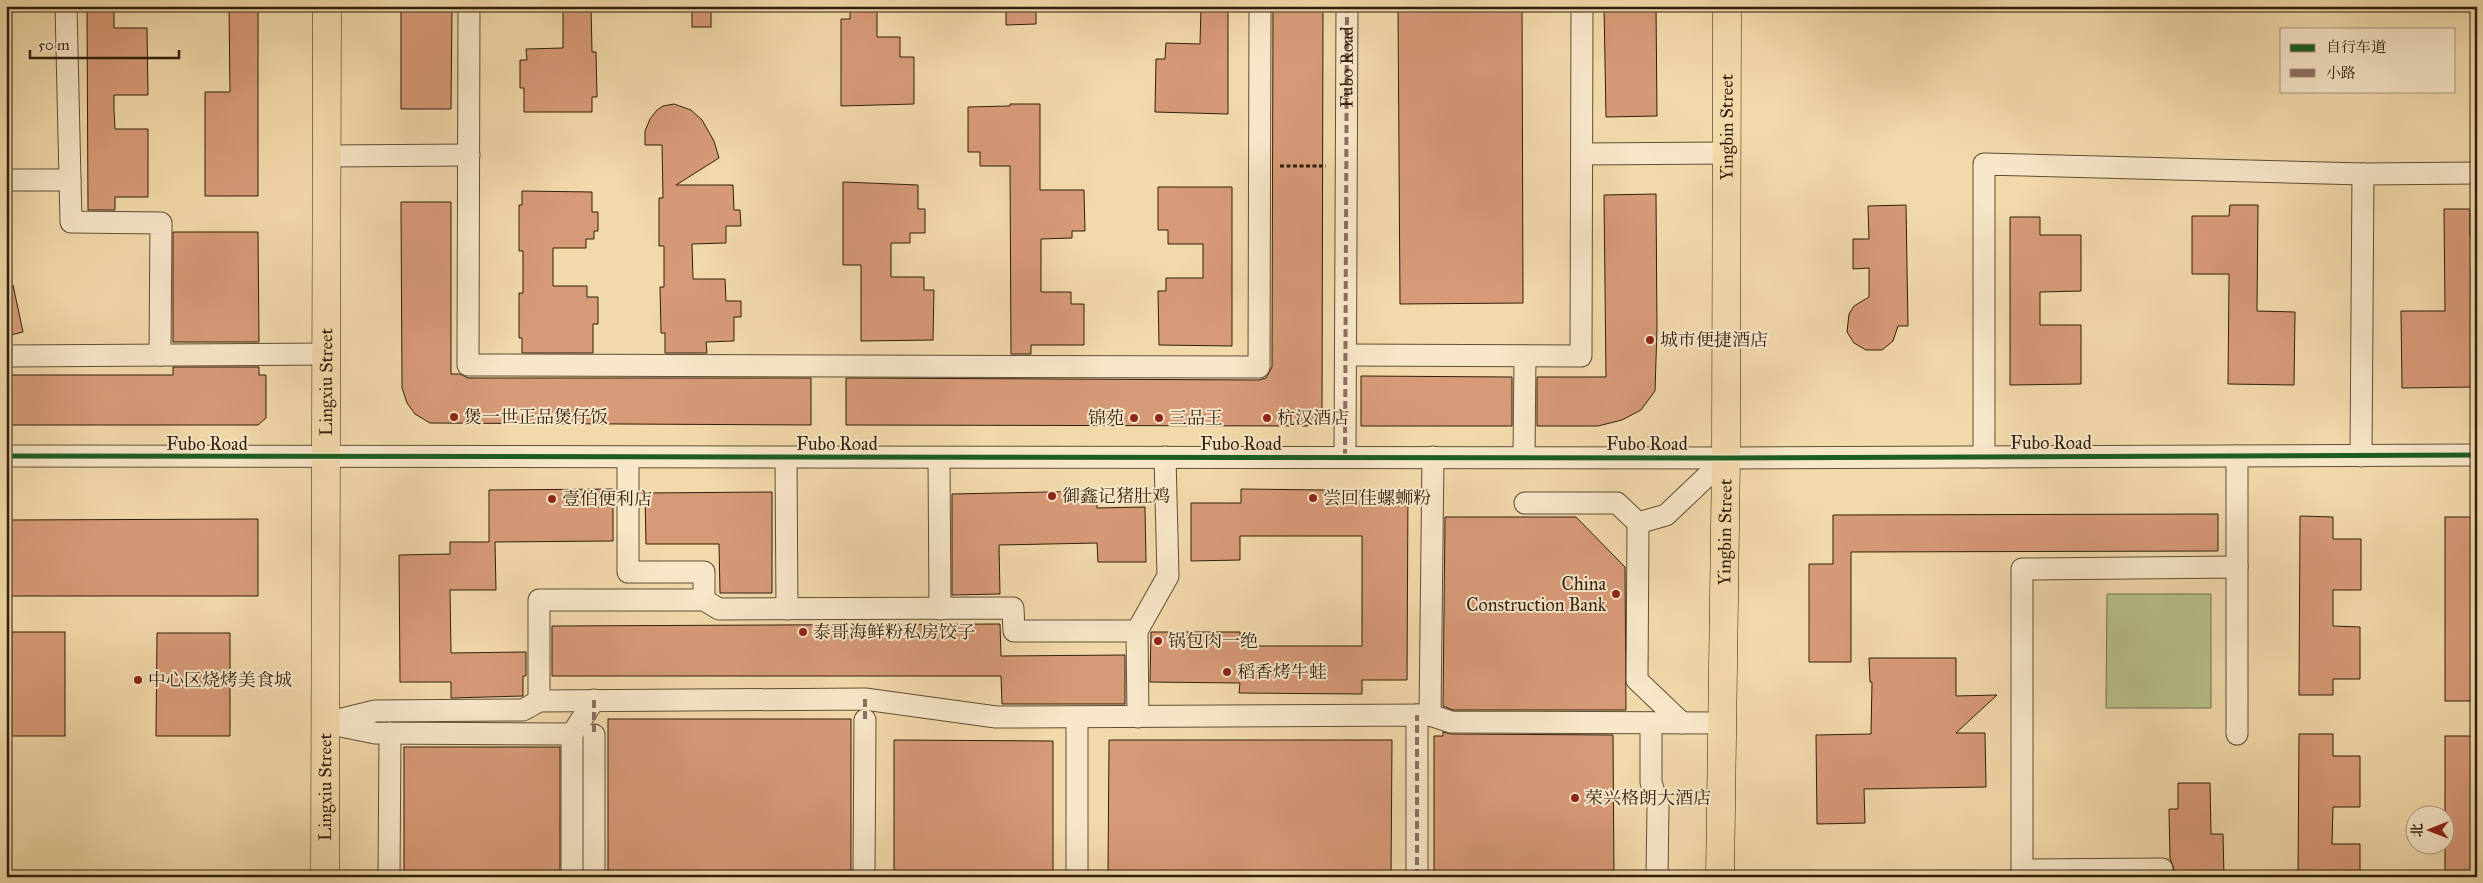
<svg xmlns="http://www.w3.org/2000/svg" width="2483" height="883" font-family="'IM FELL Great Primer','Noto Serif SC',serif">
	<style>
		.green { fill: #b7c08b; stroke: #73704d }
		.building { fill: #d79a77; stroke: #2f1f0f }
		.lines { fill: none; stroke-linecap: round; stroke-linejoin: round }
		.minor-casing { stroke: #604e36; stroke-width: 23 }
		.major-casing { stroke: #2f1f0f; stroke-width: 29 }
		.path { stroke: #2f1f0f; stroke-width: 3; stroke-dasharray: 4 2.5; stroke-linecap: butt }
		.minor { stroke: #f7e6c8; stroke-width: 21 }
		.major { stroke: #f2d9aa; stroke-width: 28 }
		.quiet { stroke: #8d6e63; stroke-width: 4; stroke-dasharray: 8 4; stroke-linecap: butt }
		.cycleway-casing { stroke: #f7e6c8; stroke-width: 8 }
		.cycleway { stroke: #1b5e20; stroke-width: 5 }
		.poi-dot { fill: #8f2418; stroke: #f7e6c8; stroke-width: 2 }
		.labels { text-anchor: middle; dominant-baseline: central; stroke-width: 4; stroke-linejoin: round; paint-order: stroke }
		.street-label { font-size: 18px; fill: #2f1f0f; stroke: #f7e6c8 }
		.poi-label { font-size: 18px; fill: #2f1f0f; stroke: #f7e6c8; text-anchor: start }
	</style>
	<rect width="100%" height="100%" fill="#f2d9aa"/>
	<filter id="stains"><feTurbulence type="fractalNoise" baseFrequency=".004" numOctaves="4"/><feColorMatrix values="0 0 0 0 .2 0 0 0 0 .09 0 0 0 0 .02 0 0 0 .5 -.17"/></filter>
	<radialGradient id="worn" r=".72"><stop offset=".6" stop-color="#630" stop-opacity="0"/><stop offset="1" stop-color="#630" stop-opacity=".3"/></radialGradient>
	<polygon class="green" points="2107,594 2211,594 2211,708 2106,708"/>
	<g class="building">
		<polygon points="229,6 258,6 258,196 205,196 205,92 230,92"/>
		<polygon points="401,6 452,6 451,109 401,109"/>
		<polygon points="563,6 591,6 592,52 596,52 597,97 592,97 592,112 524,112 524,88 520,88 520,60 527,60 526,49 563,48"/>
		<rect x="692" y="6" width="19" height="21"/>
		<polygon points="850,6 877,6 877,37 900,37 900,57 914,57 914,104 841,106 841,19 850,19"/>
		<polygon points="1006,6 1036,6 1036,24 1006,25"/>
		<polygon points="1201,6 1228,6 1228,114 1155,112 1156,59 1165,59 1166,43 1200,44"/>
		<polygon points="1273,6 1323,6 1322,413 1318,421 1307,426 846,425 846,378 1259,380 1266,378 1272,367"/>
		<polygon points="1398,6 1522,6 1523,303 1400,304"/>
		<polygon points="1604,6 1656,6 1657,116 1606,117"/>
		<polygon points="87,10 114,10 114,28 147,28 148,95 114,95 114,111 115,129 148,129 148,197 115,197 115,210 88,210"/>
		<polygon points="674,104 691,110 702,120 714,141 719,158 676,185 733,185 734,210 740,210 741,226 726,226 726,243 692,244 693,279 725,279 726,301 741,301 741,317 734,317 734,341 706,342 707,353 665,353 665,333 661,333 660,287 664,287 664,246 659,246 659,198 663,198 662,145 645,145 645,131 650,119 657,110 663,106"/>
		<polygon points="1010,104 1040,104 1040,190 1084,190 1085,231 1072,231 1072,238 1041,239 1041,292 1071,292 1071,304 1084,304 1084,345 1031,345 1031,354 1011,354 1010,166 980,166 980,152 968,152 968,107 1010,106"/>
		<polygon points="843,182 918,185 918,209 925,209 925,233 910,233 910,243 891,243 891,277 924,277 924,290 934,290 933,340 861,341 861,265 843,265"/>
		<polygon points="1158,187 1232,187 1232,346 1159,345 1158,291 1166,291 1166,278 1203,278 1203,244 1168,244 1168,230 1158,230"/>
		<polygon points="522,191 592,192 592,212 598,212 598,231 594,231 594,239 586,239 586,248 553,248 553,286 587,286 587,297 598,297 598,324 593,324 593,353 522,353 522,338 519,338 519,293 523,293 523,251 519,251 519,205 522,205"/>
		<polygon points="1656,194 1657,329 1655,391 1641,410 1622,420 1598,426 1537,426 1537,377 1606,377 1604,195"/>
		<polygon points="401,202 451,202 451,374 460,374 468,378 811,378 811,425 430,423 415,414 407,403 402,388"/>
		<polygon points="1906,205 1908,326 1898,326 1893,341 1882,350 1866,350 1854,343 1847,332 1849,314 1854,306 1869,297 1869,268 1853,269 1853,239 1869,239 1868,206"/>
		<polygon points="2230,205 2258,205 2257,311 2295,312 2294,385 2228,384 2229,274 2192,274 2192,216 2229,216"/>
		<polygon points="2444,209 2470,209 2470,236 2477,236 2477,266 2471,267 2472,387 2402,388 2401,311 2445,311"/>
		<polygon points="2010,217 2040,217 2040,235 2081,235 2081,291 2040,292 2040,325 2081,325 2081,384 2010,385"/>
		<polygon points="173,232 258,232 259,342 173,342"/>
		<polygon points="13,285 23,332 6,336 6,286"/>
		<polygon points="173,367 259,367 259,375 266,375 266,418 258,425 6,425 6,375 173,375"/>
		<polygon points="1361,376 1512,377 1512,426 1361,426"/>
		<polygon points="613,489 613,541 495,542 496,590 450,590 451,653 526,652 526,676 523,676 523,696 451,698 451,682 400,682 399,555 450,554 450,542 489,542 489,490"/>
		<polygon points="1241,489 1408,491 1407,680 1362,680 1362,694 1239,693 1240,683 1150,682 1151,632 1240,632 1240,646 1362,646 1362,536 1240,536 1240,560 1191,561 1191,503 1241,503"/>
		<polygon points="1097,491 1097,508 1145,507 1146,562 1098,562 1097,543 999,545 1000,594 952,595 952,494"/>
		<polygon points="772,492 772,593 720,593 719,544 646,544 645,493"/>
		<polygon points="2218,514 2218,551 1851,552 1851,662 1809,662 1809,564 1833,564 1833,515"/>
		<polygon points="2300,516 2333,517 2333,539 2361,539 2361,590 2333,590 2333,626 2360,627 2360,679 2333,679 2333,695 2299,695"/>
		<polygon points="1445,517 1576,517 1625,567 1626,710 1453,710 1443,706"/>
		<rect x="2445" y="517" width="32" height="184"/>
		<polygon points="258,519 258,596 8,596 8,520"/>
		<polygon points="1000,624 1001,656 1125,655 1125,704 1002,704 1001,676 552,676 552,626"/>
		<rect x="12" y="632" width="53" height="104"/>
		<polygon points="157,633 230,633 230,736 156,736"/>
		<polygon points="1869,658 1956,658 1956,696 1997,695 1956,733 1985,733 1986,787 1864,789 1865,823 1817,824 1816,735 1871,734 1872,682 1870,682"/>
		<rect x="608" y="719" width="243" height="158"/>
		<polygon points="1443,732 1451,734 1613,735 1614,877 1434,877 1434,736 1443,736"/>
		<polygon points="2299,734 2333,734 2333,756 2360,756 2360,807 2333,807 2332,844 2360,844 2360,877 2298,877"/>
		<rect x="2445" y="736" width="32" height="141"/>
		<polygon points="894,740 1053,741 1053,877 894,877"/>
		<polygon points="1109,740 1392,740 1391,877 1108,877"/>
		<rect x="404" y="747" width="156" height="130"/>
		<polygon points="2178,783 2210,783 2211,834 2223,834 2224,877 2171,877 2174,868 2170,859 2169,809 2178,809"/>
	</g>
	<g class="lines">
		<defs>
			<g id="minor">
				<polyline points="469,6 468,365 1259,367 1260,6"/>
				<polyline points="1582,154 1727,153"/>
				<polyline points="327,156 469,155"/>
				<polyline points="6,180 70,180 66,6"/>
				<polyline points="70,180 71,222 161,223 160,355"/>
				<polyline points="1346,355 1581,356 1582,6"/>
				<polyline points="6,356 327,354"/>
				<polyline points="6,456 1726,458 2477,455"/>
				<polyline points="2237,456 2237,734"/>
				<polyline points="2361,456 2363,174"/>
				<path id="s1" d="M1345 457 1347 6"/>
				<polyline points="1524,457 1525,356"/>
				<polyline points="1984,457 1984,164 2363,174 2477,173"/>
				<polyline points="628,458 628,572 704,572 704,600"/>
				<polyline points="786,458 787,609"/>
				<polyline points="939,458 940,609"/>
				<polyline points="1525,503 1617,503 1638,523 1637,680 1682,723"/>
				<polyline points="1638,523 1666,515 1726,458"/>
				<polyline points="539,701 539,600 704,600 719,609 1013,608 1014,631 1137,631"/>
				<polyline points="1430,715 1433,457"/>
				<polyline points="1138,717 1137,631 1168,576 1165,457"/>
				<polyline points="326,723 375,711 523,710 539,701 865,699 996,717 1430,715 1451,722 1722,723"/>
				<polyline points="1651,723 1651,782 1658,806 1657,877"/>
				<polyline points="331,724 375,733 572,734 572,877"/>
				<polyline points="572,734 594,700"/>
				<polyline points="594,735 594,877"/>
				<polyline points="2022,870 2162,869"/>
				<polyline points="389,877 390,733"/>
				<polyline points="864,877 865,720"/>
				<polyline points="1077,877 1077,717"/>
				<polyline points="1417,877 1417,715"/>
				<polyline points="2022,877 2022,569 2237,567"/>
			</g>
			<g id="major">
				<path id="s2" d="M325 877 327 6"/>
				<path id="s3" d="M1720 877 1726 458 1727 6"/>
			</g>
		</defs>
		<use href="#minor" class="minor-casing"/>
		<use href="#major" class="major-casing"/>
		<polyline class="path" points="1280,166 1326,166"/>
		<use href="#minor" class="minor"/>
		<use href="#major" class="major"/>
		<g class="quiet">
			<polyline points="1345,457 1347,6"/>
			<polyline points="865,699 865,720"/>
			<polyline points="594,700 594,735"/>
			<polyline points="1417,877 1417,715"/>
		</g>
		<defs>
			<polyline id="cycleway" points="6,456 1726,458 2477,455"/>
		</defs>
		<use href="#cycleway" class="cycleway-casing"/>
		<use href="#cycleway" class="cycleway"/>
	</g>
	<g class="poi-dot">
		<circle cx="1650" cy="340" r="5"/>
		<circle cx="454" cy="417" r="5"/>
		<circle cx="1134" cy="418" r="5"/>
		<circle cx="1159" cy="418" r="5"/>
		<circle cx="1267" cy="418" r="5"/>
		<circle cx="1052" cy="496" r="5"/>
		<circle cx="1313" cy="498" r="5"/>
		<circle cx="552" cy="499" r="5"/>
		<circle cx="1616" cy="594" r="5"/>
		<circle cx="803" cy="632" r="5"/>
		<circle cx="1158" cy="641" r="5"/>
		<circle cx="1227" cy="672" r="5"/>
		<circle cx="138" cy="680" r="5"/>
		<circle cx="1575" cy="798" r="5"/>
	</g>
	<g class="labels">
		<g class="street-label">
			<text stroke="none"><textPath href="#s1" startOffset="390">Fubo Road</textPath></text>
			<text stroke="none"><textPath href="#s3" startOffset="750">Yingbin Street</textPath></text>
			<text stroke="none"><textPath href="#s2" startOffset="495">Lingxiu Street</textPath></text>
			<text x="2051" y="443">Fubo Road</text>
			<text x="207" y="444">Fubo Road</text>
			<text x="837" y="444">Fubo Road</text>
			<text x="1241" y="444">Fubo Road</text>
			<text x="1647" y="444">Fubo Road</text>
			<text stroke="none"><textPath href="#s3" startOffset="345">Yingbin Street</textPath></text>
			<text stroke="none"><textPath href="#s2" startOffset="90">Lingxiu Street</textPath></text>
		</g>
		<g class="poi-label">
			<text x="1660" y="340">城市便捷酒店</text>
			<text x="464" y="417">煲一世正品煲仔饭</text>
			<text x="1124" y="418" text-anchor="end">锦苑</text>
			<text x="1169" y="418">三品王</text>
			<text x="1277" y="418">杭汉酒店</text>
			<text x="1062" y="496">御鑫记猪肚鸡</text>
			<text x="1323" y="498">尝回佳螺蛳粉</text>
			<text x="562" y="499">壹伯便利店</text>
			<text x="1606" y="584" text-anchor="end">China<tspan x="1606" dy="21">Construction Bank</tspan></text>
			<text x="813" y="632">泰哥海鲜粉私房饺子</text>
			<text x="1168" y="641">锅包肉一绝</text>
			<text x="1237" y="672">稻香烤牛蛙</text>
			<text x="148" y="680">中心区烧烤美食城</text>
			<text x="1585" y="798">荣兴格朗大酒店</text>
		</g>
	</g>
	<rect width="2483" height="883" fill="none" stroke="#f2d9aa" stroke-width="25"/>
	<rect x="8" y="8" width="2468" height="868" fill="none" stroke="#2f1f0f" stroke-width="2.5"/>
	<rect x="12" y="12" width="2458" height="858" fill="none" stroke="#2f1f0f"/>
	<rect x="2280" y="28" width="175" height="65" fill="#f7e6c8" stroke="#a7967e"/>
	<rect x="2290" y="44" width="25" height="8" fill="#1b5e20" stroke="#a7967e"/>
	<text x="2326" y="52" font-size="15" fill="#2f1f0f">自行车道</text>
	<rect x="2290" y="69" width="25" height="8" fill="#8d6e63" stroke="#a7967e"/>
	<text x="2326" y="78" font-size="15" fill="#2f1f0f">小路</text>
	<g transform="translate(2430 830) rotate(270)"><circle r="24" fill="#f7e6c8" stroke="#a7967e"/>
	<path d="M0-4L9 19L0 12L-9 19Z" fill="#8f2418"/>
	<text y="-8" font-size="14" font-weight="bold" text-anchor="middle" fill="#2f1f0f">北</text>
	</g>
	<path d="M30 50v8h149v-8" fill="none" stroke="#2f1f0f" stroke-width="2.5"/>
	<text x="38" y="50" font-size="15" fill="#2f1f0f" stroke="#f7e6c8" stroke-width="4" paint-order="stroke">50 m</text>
	<rect width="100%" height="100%" filter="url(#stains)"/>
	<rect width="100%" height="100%" fill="url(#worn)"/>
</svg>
